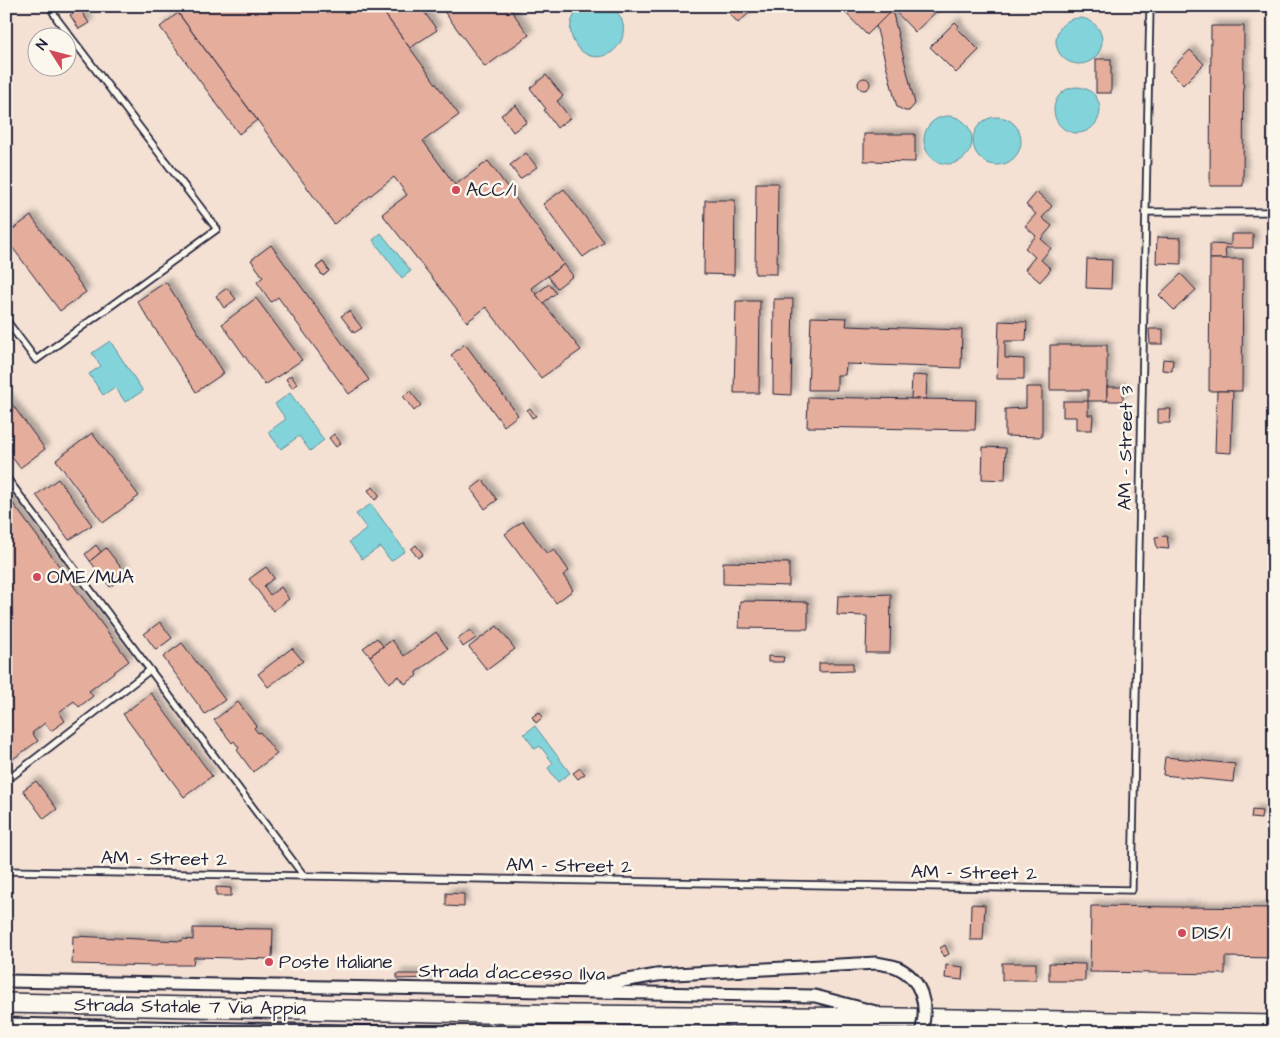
<svg xmlns="http://www.w3.org/2000/svg" width="1280" height="1038" font-family="'Architects Daughter',sans-serif">
	<style>
		.water { fill: #83d4da; stroke: #5c8d9a }
		.building { fill: #e5ad9c; stroke: #22223b; filter: url(#shadow) }
		.lines { fill: none; stroke-linecap: round; stroke-linejoin: round }
		.lane-casing { stroke: #22223b; stroke-width: 9 }
		.street-casing { stroke: #22223b; stroke-width: 15 }
		.primary-casing { stroke: #22223b; stroke-width: 22 }
		.lane { stroke: #fbf7ec; stroke-width: 5.5 }
		.street { stroke: #fbf7ec; stroke-width: 11 }
		.primary { stroke: #fbf7ec; stroke-width: 19 }
		.street-bridge-casing { stroke: #22223b; stroke-width: 15; stroke-linecap: butt }
		.street-bridge { stroke: #fbf7ec; stroke-width: 11 }
		.poi-dot { fill: #d1495b; stroke: #fbf7ec; stroke-width: 2 }
		.labels { text-anchor: middle; dominant-baseline: central; stroke-width: 5; stroke-linejoin: round; paint-order: stroke }
		.poi-label { font-size: 19px; fill: #22223b; stroke: #fbf7ec; text-anchor: start }
		.street-label { font-size: 19px; fill: #22223b; stroke: #fbf7ec }
	</style>
	<defs>
		<filter id="shadow"><feDropShadow dx="4.5" dy="-4.5" stdDeviation="2.5" flood-color="#0004"/></filter>
	</defs>
	<rect width="100%" height="100%" fill="#f4e1d4"/>
	<filter id="ink" filterUnits="userSpaceOnUse"><feTurbulence type="fractalNoise" baseFrequency=".02" numOctaves="2"/><feDisplacementMap in="SourceGraphic" scale="10" xChannelSelector="R" yChannelSelector="G"/><feConvolveMatrix kernelMatrix="1 2 1 2 8 2 1 2 1" color-interpolation-filters="sRGB"/></filter>
	<g filter="url(#ink)">
		<g class="water">
			<path d="M583 6H610C619 12 625 22 623 33 623 40 618 47 612 52 583 71 553 28 583 6Z"/>
			<circle cx="1079" cy="41" r="23"/>
			<circle cx="1077" cy="110" r="23"/>
			<circle cx="948" cy="140" r="24"/>
			<circle cx="997" cy="141" r="24"/>
			<polygon points="381,233 411,271 402,278 373,240"/>
			<polygon points="110,341 143,391 125,402 115,387 103,395 89,374 101,366 92,353"/>
			<polygon points="290,393 324,440 310,451 299,436 281,449 268,432 286,419 275,404"/>
			<polygon points="371,504 405,551 391,561 380,547 362,559 349,542 367,529 356,514"/>
			<polygon points="535,726 570,773 558,782 548,768 553,763 540,746 535,749 524,734"/>
		</g>
		<g class="building">
			<polygon points="173,6 379,6 459,115 423,141 455,185 488,161 564,264 531,288 581,350 541,378 486,307 467,322 382,214 407,195 394,177 334,224"/>
			<polygon points="379,6 420,6 437,30 410,48"/>
			<polygon points="440,6 508,6 529,35 485,67"/>
			<polygon points="723,6 742,6 749,13 738,23"/>
			<polygon points="839,6 942,6 915,32 893,9 867,35"/>
			<polygon points="80,9 89,23 79,29 70,15"/>
			<polygon points="892,10 915,104 909,111 905,111 897,107 876,26"/>
			<polygon points="178,13 257,120 239,134 160,27"/>
			<polygon points="955,22 959,26 957,28 979,50 956,73 930,47"/>
			<polygon points="1211,26 1244,26 1243,186 1210,186"/>
			<polygon points="1190,50 1204,64 1183,85 1169,71"/>
			<rect x="1096" y="59" width="15" height="34"/>
			<polygon points="546,75 563,96 557,101 570,118 557,128 544,110 546,109 530,88"/>
			<circle cx="864" cy="84" r="6"/>
			<polygon points="516,105 527,122 513,132 501,115"/>
			<polygon points="864,134 915,134 915,162 864,161"/>
			<polygon points="526,153 537,167 520,179 510,165"/>
			<polygon points="756,183 778,183 777,274 755,274"/>
			<polygon points="564,189 604,242 583,257 543,204"/>
			<polygon points="1037,192 1052,206 1042,218 1052,226 1041,239 1051,248 1041,260 1051,269 1040,282 1025,269 1035,257 1025,248 1036,236 1025,226 1036,214 1026,205"/>
			<polygon points="705,200 735,200 734,275 704,274"/>
			<polygon points="31,216 86,292 60,311 6,239 6,234"/>
			<polygon points="1231,234 1253,234 1253,248 1225,248 1226,259 1210,259 1210,244 1231,245"/>
			<polygon points="1157,237 1181,238 1181,264 1156,263"/>
			<polygon points="271,245 369,380 349,394 278,297 271,302 257,282 263,277 251,260"/>
			<polygon points="1087,259 1112,260 1111,289 1086,288"/>
			<polygon points="1210,259 1243,259 1242,391 1209,391"/>
			<polygon points="323,262 329,271 323,276 316,267"/>
			<polygon points="323,262 329,271 323,276 316,267"/>
			<polygon points="564,264 573,276 557,288 548,276"/>
			<polygon points="1181,274 1196,290 1174,310 1159,295"/>
			<polygon points="166,282 224,373 196,392 137,301"/>
			<polygon points="549,284 556,293 543,303 536,294"/>
			<polygon points="227,288 236,299 224,308 216,296"/>
			<polygon points="256,298 302,360 265,385 222,324"/>
			<polygon points="774,299 793,299 791,395 773,394"/>
			<polygon points="736,301 760,301 759,393 734,393"/>
			<polygon points="349,311 362,328 354,333 341,316"/>
			<polygon points="811,317 847,318 846,326 962,330 961,368 846,364 845,375 837,375 837,390 808,390"/>
			<polygon points="999,321 1027,322 1026,341 1005,341 1005,358 1024,359 1024,379 997,379"/>
			<polygon points="1149,329 1163,329 1163,344 1150,344"/>
			<polygon points="465,344 518,415 504,426 451,355"/>
			<polygon points="1050,345 1107,345 1107,401 1088,401 1088,390 1050,390"/>
			<polygon points="1163,359 1173,360 1172,371 1162,370"/>
			<polygon points="291,375 297,384 292,388 286,379"/>
			<polygon points="912,375 927,376 926,399 911,399"/>
			<polygon points="1026,387 1042,387 1042,437 1005,436 1005,409 1026,408"/>
			<rect x="1107" y="387" width="16" height="14"/>
			<polygon points="410,391 421,405 414,411 403,396"/>
			<polygon points="1217,391 1233,391 1231,453 1215,452"/>
			<polygon points="6,396 45,449 20,468 6,449"/>
			<polygon points="808,397 976,400 975,430 807,427"/>
			<polygon points="1063,401 1088,401 1088,415 1093,415 1092,430 1076,430 1076,417 1063,417"/>
			<polygon points="530,408 536,416 532,418 527,410"/>
			<polygon points="1158,409 1171,409 1170,423 1158,423"/>
			<polygon points="92,433 139,496 103,523 56,460"/>
			<polygon points="334,434 341,443 336,447 329,438"/>
			<polygon points="983,447 1006,448 1005,480 982,479"/>
			<polygon points="58,479 92,525 69,540 36,495"/>
			<polygon points="483,480 497,500 485,509 471,489"/>
			<polygon points="373,487 380,496 375,500 368,490"/>
			<polygon points="6,494 129,661 89,691 93,696 79,707 74,701 59,712 65,721 51,731 45,723 32,733 38,741 6,764"/>
			<polygon points="523,521 547,554 554,549 569,571 563,575 573,590 556,603 505,534"/>
			<polygon points="1167,536 1169,549 1157,548 1155,537"/>
			<polygon points="96,545 101,552 90,561 85,554"/>
			<polygon points="416,545 423,554 418,558 411,549"/>
			<polygon points="106,548 126,574 110,587 90,561"/>
			<polygon points="723,562 789,563 789,586 723,584"/>
			<polygon points="266,567 274,578 264,586 270,595 281,587 289,599 273,611 249,579"/>
			<polygon points="891,594 890,653 866,653 867,616 837,615 838,596"/>
			<polygon points="740,601 808,602 808,629 739,628"/>
			<polygon points="160,622 172,638 156,650 144,634"/>
			<polygon points="497,626 515,649 487,670 469,647"/>
			<polygon points="470,630 476,638 463,647 458,639"/>
			<polygon points="436,632 448,649 416,672 418,675 405,684 399,676 389,683 370,656 392,640 404,656"/>
			<polygon points="377,638 383,646 370,656 363,648"/>
			<polygon points="182,643 225,700 205,714 163,657"/>
			<polygon points="292,648 303,661 268,687 258,674"/>
			<polygon points="768,656 784,657 783,662 768,662"/>
			<polygon points="819,663 853,663 853,671 819,672"/>
			<polygon points="151,693 212,776 184,797 123,714"/>
			<polygon points="238,702 256,726 254,728 258,733 260,732 277,754 253,772 237,750 239,748 234,741 232,743 214,720"/>
			<polygon points="539,712 543,717 536,723 532,717"/>
			<polygon points="1165,757 1235,764 1233,782 1163,775"/>
			<polygon points="580,768 585,774 578,779 573,773"/>
			<polygon points="36,781 57,809 44,819 23,790"/>
			<polygon points="1252,810 1262,811 1261,819 1251,818"/>
			<polygon points="216,887 231,888 231,896 216,896"/>
			<polygon points="446,893 464,894 464,907 446,906"/>
			<polygon points="971,904 985,905 983,940 970,940"/>
			<polygon points="1091,906 1274,908 1274,958 1225,957 1225,974 1090,972"/>
			<polygon points="193,928 273,929 272,959 194,957 193,965 157,965 157,966 72,964 73,936 182,941 183,939 193,940"/>
			<polygon points="945,945 949,954 944,957 940,948"/>
			<rect x="1002" y="963" width="34" height="17"/>
			<polygon points="1049,963 1085,964 1085,981 1049,981"/>
			<polygon points="946,965 963,967 962,980 945,978"/>
			<polygon points="397,974 432,974 432,978 397,979"/>
		</g>
		<g class="lines">
			<defs>
				<g id="lane">
					<polyline points="1146,212 1274,212"/>
					<polyline points="6,320 36,360 217,229 57,19 50,6"/>
					<polyline points="6,477 304,876"/>
					<polyline points="6,781 150,670"/>
					<polyline points="6,871 1132,890 1150,6"/>
				</g>
				<g id="street">
					<polyline points="6,981 815,996 876,1012"/>
					<polyline points="588,987 657,975"/>
					<polyline points="6,1024 386,1032"/>
					<polyline points="842,1032 876,1023"/>
				</g>
				<polyline id="primary" points="6,1003 575,1015 897,1018 1274,1025"/>
			</defs>
			<use href="#lane" class="lane-casing"/>
			<use href="#street" class="street-casing"/>
			<use href="#primary" class="primary-casing"/>
			<use href="#lane" class="lane"/>
			<use href="#street" class="street"/>
			<use href="#primary" class="primary"/>
			<defs>
				<path id="street-bridge" d="M657 975 876 963C882 964 889 965 896 967 922 978 929 1006 921 1032"/>
			</defs>
			<use href="#street-bridge" class="street-bridge-casing"/>
			<use href="#street-bridge" class="street-bridge"/>
		</g>
	</g>
	<g class="poi-dot">
		<circle cx="456" cy="190" r="5"/>
		<circle cx="37" cy="577" r="5"/>
		<circle cx="1182" cy="933" r="5"/>
		<circle cx="269" cy="962" r="5"/>
	</g>
	<g class="labels">
		<g class="poi-label">
			<text x="466" y="190">ACC/1</text>
			<text x="47" y="577">OME/MUA</text>
			<text x="1192" y="933">DIS/1</text>
			<text x="279" y="962">Poste Italiane</text>
		</g>
		<g class="street-label">
			<text transform="translate(1126 448) rotate(-89)">AM - Street 3</text>
			<text transform="translate(164 859) rotate(1)">AM - Street 2</text>
			<text transform="translate(569 866) rotate(1)">AM - Street 2</text>
			<text transform="translate(974 873) rotate(1)">AM - Street 2</text>
			<text transform="translate(512 973) rotate(1)">Strada d'accesso Ilva</text>
			<text transform="translate(190 1007) rotate(1)">Strada Statale 7 Via Appia</text>
		</g>
	</g>
	<rect width="1280" height="1038" fill="none" stroke="#fbf7ec" stroke-width="25"/>
	<rect x="12" y="12" width="1255" height="1013" fill="none" stroke="#22223b" stroke-width="2" filter="url(#ink)"/>
	<g transform="translate(52 52) rotate(306)"><circle r="24" fill="#fbf7ec" stroke="#a4a2a5"/>
	<path d="M0-4L9 19L0 12L-9 19Z" fill="#d1495b"/>
	<text y="-8" font-size="14" font-weight="bold" text-anchor="middle" fill="#22223b">N</text>
	</g>
</svg>
